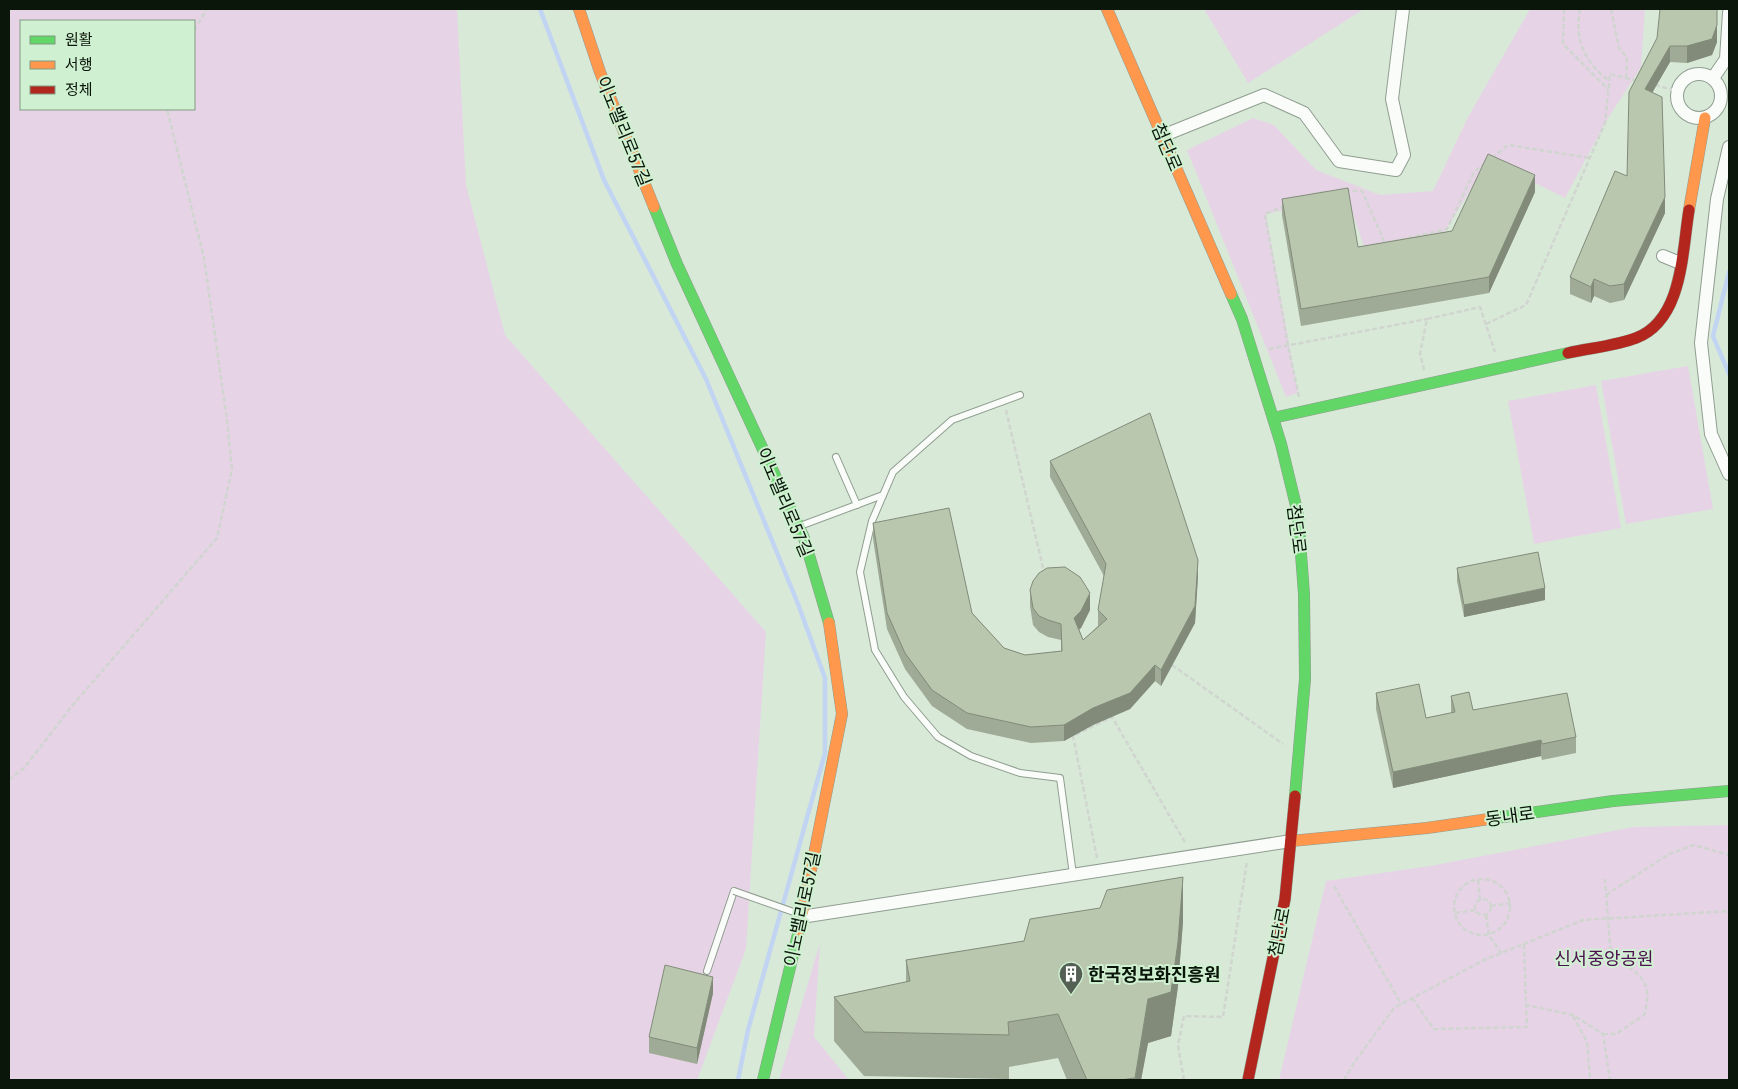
<svg xmlns="http://www.w3.org/2000/svg" width="1738" height="1089" font-family="'Roboto Condensed','Noto Sans KR',sans-serif">
	<style>
		.green { fill: #e6d4e6; fill-rule: evenodd }
		.lines { fill: none; stroke-linecap: round; stroke-linejoin: round }
		.stream { stroke: #c1d5f3; stroke-width: 4.5 }
		.lane-casing { stroke: #909d90; stroke-width: 8 }
		.street-casing { stroke: #909d90; stroke-width: 14 }
		.fast-casing { stroke: #909d90; stroke-width: 12 }
		.slow-casing { stroke: #909d90; stroke-width: 12 }
		.jam-casing { stroke: #909d90; stroke-width: 12 }
		.path { stroke: #d0d5d0; stroke-width: 2.5; stroke-dasharray: 5 2.5; stroke-linecap: butt }
		.lane { stroke: #f9fcf9; stroke-width: 6 }
		.street { stroke: #f9fcf9; stroke-width: 12 }
		.fast { stroke: #63d668; stroke-width: 11 }
		.slow { stroke: #ff974d; stroke-width: 11 }
		.jam { stroke: #b3261e; stroke-width: 11 }
		.lane-bridge-casing { stroke: #909d90; stroke-width: 8; stroke-linecap: butt }
		.lane-bridge { stroke: #f9fcf9; stroke-width: 6 }
		.wall { fill: #9fab96 }
		.shaded-wall { fill: #828b7a }
		.building { fill: #b9c7ae; stroke: #828b7a }
		.labels { text-anchor: middle; dominant-baseline: central; stroke-width: 4; stroke-linejoin: round; paint-order: stroke }
		.street-label { font-size: 18px; fill: #0b160b; stroke: #d0f1d1 }
		.park-label { font-size: 18px; fill: #4c0f4f; stroke: #d0f1d1 }
		.poi-label { font-size: 18px; font-weight: bold; fill: #0b160b; stroke: #d0f1d1; text-anchor: start }
	</style>
	<rect width="100%" height="100%" fill="#d8e9d8"/>
	<g class="green">
		<path d="M9 9H457L466 185 505 335 766 632 746 949 697 1080H9ZM21 21H194V109H21Z"/>
		<polygon points="1204,9 1364,9 1248,83"/>
		<polygon points="1530,9 1645,9 1641,67 1605,123 1565,198 1489,160 1440,239 1367,255 1347,197 1266,214 1298,393 1286,397 1187,150 1253,118 1274,125 1316,170 1380,195 1433,191 1468,117"/>
		<polygon points="1688,366 1713,509 1626,524 1601,381"/>
		<polygon points="1596,385 1621,528 1534,544 1508,401"/>
		<polygon points="1729,825 1729,1080 1279,1080 1326,881 1430,866 1634,827"/>
		<polygon points="820,943 814,1037 849,1080 779,1080"/>
	</g>
	<g class="lines">
		<g class="stream">
			<polyline points="540,9 604,180 706,379 798,604 825,678 825,753 748,1030 738,1080"/>
			<polyline points="1729,272 1713,336 1729,374"/>
		</g>
		<defs>
			<g id="lane">
				<polyline points="1020,395 952,420 893,472 872,521 860,572 875,650 904,697 938,737 971,756 1020,773 1060,778 1073,875"/>
				<polyline points="836,457 857,505"/>
				<polyline points="800,526 883,495"/>
				<polyline points="707,971 734,891"/>
			</g>
			<g id="street">
				<circle cx="1699" cy="96" r="22"/>
				<polyline points="1713,78 1726,59 1729,13"/>
				<polyline points="1162,136 1264,95 1304,113 1339,161 1396,170 1404,155 1392,99 1403,9"/>
				<polyline points="1729,147 1717,199 1701,343 1711,434 1729,474"/>
				<polyline points="1663,256 1680,263"/>
				<polyline points="801,917 1291,841"/>
			</g>
			<g id="fast">
				<polyline points="654,207 677,264 804,538 829,623"/>
				<polyline points="1231,294 1242,319 1281,444 1298,514 1304,594 1305,679 1295,796"/>
				<polyline points="1273,418 1568,353"/>
				<polyline points="1496,818 1613,801 1729,791"/>
				<polyline points="763,1080 799,930"/>
			</g>
			<g id="slow">
				<polyline points="579,9 600,72 654,207"/>
				<polyline points="1107,9 1231,294"/>
				<polyline points="1689,210 1705,118"/>
				<polyline points="1291,841 1427,828 1496,818"/>
				<polyline points="799,930 842,714 829,623"/>
			</g>
			<g id="jam">
				<path d="M1568 353C1590 348 1615 346 1636 338 1683 320 1682 252 1689 210"/>
				<polyline points="1248,1080 1285,899 1295,796"/>
			</g>
		</defs>
		<use href="#lane" class="lane-casing"/>
		<use href="#street" class="street-casing"/>
		<use href="#fast" class="fast-casing"/>
		<use href="#slow" class="slow-casing"/>
		<use href="#jam" class="jam-casing"/>
		<g class="path">
			<polyline points="1564,9 1563,44 1608,89"/>
			<path d="M1580 9C1574 40 1585 62 1609 81"/>
			<polyline points="1611,9 1619,48 1627,58 1626,78"/>
			<polyline points="194,30 207,9"/>
			<polyline points="1655,85 1677,91"/>
			<polyline points="1492,158 1508,145 1590,158"/>
			<polyline points="1345,191 1362,191 1385,243 1447,229 1474,172 1484,164"/>
			<polyline points="1313,194 1324,192"/>
			<polyline points="1285,206 1265,214 1288,346 1299,397"/>
			<polyline points="1486,324 1526,305 1605,123 1610,74 1638,81"/>
			<polyline points="1269,349 1427,319"/>
			<polyline points="1424,370 1420,353 1427,319 1480,307 1495,352"/>
			<polyline points="1006,410 1044,572"/>
			<polyline points="1172,665 1283,744"/>
			<polyline points="9,780 24,768 72,706 217,538 232,469 227,420 204,258 167,109"/>
			<polyline points="1097,858 1073,736 1112,717 1186,844"/>
			<circle cx="1482" cy="907" r="28"/>
			<polyline points="1478,880 1480,900"/>
			<polyline points="1334,886 1401,1004"/>
			<polyline points="1606,895 1669,854 1694,845 1729,855"/>
			<circle cx="1483" cy="907" r="8"/>
			<polyline points="1491,906 1512,903"/>
			<polyline points="1455,913 1475,910"/>
			<polyline points="1486,915 1489,935 1501,953"/>
			<polyline points="1524,944 1526,1005 1573,1015 1603,1034 1610,1080"/>
			<polyline points="1412,998 1434,1029 1527,1027 1526,1005"/>
			<polyline points="1573,1016 1587,1042 1590,1080"/>
			<path d="M1603 1034H1616L1644 1015C1654 982 1641 974 1614 958L1610 946 1605 879"/>
			<polyline points="1184,1080 1178,1045 1184,1016 1223,1017 1247,861"/>
			<polyline points="1344,1080 1354,1063 1394,1008 1484,960 1583,920 1729,911"/>
		</g>
		<use href="#lane" class="lane"/>
		<use href="#street" class="street"/>
		<use href="#fast" class="fast"/>
		<use href="#slow" class="slow"/>
		<use href="#jam" class="jam"/>
		<defs>
			<polyline id="lane-bridge" points="734,891 805,916"/>
		</defs>
		<use href="#lane-bridge" class="lane-bridge-casing"/>
		<use href="#lane-bridge" class="lane-bridge"/>
	</g>
	<g class="wall">
		<polygon points="1657,38 1717,42 1712,55 1687,63 1670,62 1652,93 1665,213 1624,300 1610,303 1594,296 1591,303 1570,294 1570,277 1627,176"/>
		<polygon points="1535,192 1489,293 1301,326 1282,215 1282,199 1358,247 1452,231"/>
		<polygon points="1050,461 1198,576 1195,623 1161,686 1155,681 1130,709 1093,725 1064,741 1031,743 967,729 932,706 905,669 887,629 873,539 873,523 972,613 1004,648 1025,655 1061,651 1061,640 1048,637 1039,632 1033,625 1030,606 1030,590 1090,610 1081,628 1079,629 1083,640 1098,626 1098,610 1104,576 1050,477"/>
		<polygon points="1457,568 1545,600 1464,617 1457,581"/>
		<polygon points="1376,693 1426,718 1451,713 1451,696 1473,710 1576,737 1576,753 1542,760 1541,756 1393,788 1376,709"/>
		<polygon points="1100,908 1183,921 1178,986 1171,1036 1148,1043 1141,1080 1067,1080 1058,1058 1009,1067 1009,1079 864,1076 834,1041 834,997 906,982 906,960 1024,941"/>
		<polygon points="713,993 697,1064 649,1053 649,1037"/>
	</g>
	<g class="shaded-wall">
		<polygon points="1717,25 1717,42 1712,55 1687,63 1687,46"/>
		<polygon points="1670,46 1670,62 1645,105 1645,89"/>
		<polygon points="1535,175 1535,192 1489,293 1489,277"/>
		<polygon points="1665,197 1665,213 1624,300 1624,284"/>
		<polygon points="1594,279 1594,296 1591,303 1591,287"/>
		<polygon points="1198,560 1198,576 1195,623 1161,686 1161,670"/>
		<polygon points="1545,588 1545,600 1464,617 1464,605"/>
		<polygon points="1090,593 1090,610 1081,628 1074,634 1074,618"/>
		<polygon points="1155,665 1155,681 1130,709 1093,725 1064,741 1064,725"/>
		<polygon points="1541,740 1541,756 1393,788 1393,772"/>
		<polygon points="1183,877 1183,921 1178,986 1171,1036 1148,1043 1141,1080 1135,1080 1148,999"/>
		<polygon points="713,977 713,993 697,1064 697,1048"/>
	</g>
	<g class="building">
		<polygon points="1660,9 1717,9 1717,25 1712,39 1687,46 1670,46 1645,89 1662,97 1665,197 1624,284 1610,286 1594,279 1591,287 1570,277 1615,171 1627,176 1629,92 1657,38"/>
		<polygon points="1488,154 1535,175 1489,277 1301,309 1282,199 1348,188 1358,247 1452,231"/>
		<polygon points="1150,413 1198,560 1195,606 1161,670 1155,665 1130,693 1093,708 1064,725 1031,727 967,713 932,690 905,653 887,613 873,523 949,508 972,613 1004,648 1025,655 1062,651 1061,624 1048,620 1039,616 1033,608 1030,590 1033,581 1039,573 1047,568 1065,567 1080,577 1090,593 1081,611 1074,618 1083,640 1107,619 1098,610 1106,564 1050,461"/>
		<polygon points="1538,552 1545,588 1464,605 1457,568"/>
		<polygon points="1419,684 1426,718 1455,712 1451,696 1469,692 1473,710 1567,693 1576,737 1542,744 1541,740 1393,772 1376,693"/>
		<polygon points="1183,877 1178,942 1171,992 1148,999 1135,1078 1120,1080 1087,1080 1058,1014 1008,1022 1009,1035 864,1032 834,997 910,981 906,960 1024,941 1030,919 1100,908 1107,890"/>
		<polygon points="665,965 713,977 697,1048 649,1037"/>
	</g>
	<defs>
		<symbol id="building-pin" viewBox="-11 -11 22 30"><path d="M0 17L-7.5 6A9.5 9.5 0 1 1 7.5 6Z" fill="#536053" stroke="#d0f1d1"/><path d="M-4-6H4V6H1V3H-1V6H-4ZM-2.5-4.3h1.7v1.8h-1.7ZM.8-4.3h1.7v1.8H.8ZM-2.5-1h1.7V.8h-1.7ZM.8-1h1.7V.8H.8Z" fill="#fff"/></symbol>
	</defs>
	<g fill-rule="evenodd">
		<use href="#building-pin" x="1057" y="960" width="28" height="38"/>
	</g>
	<g class="labels">
		<g class="street-label">
			<text transform="translate(624 131) rotate(68)">이노밸리로57길</text>
			<text transform="translate(1167 147) rotate(67)">첨단로</text>
			<text transform="translate(785 502) rotate(67)">이노밸리로57길</text>
			<text transform="translate(1297 529) rotate(83)">첨단로</text>
			<text transform="translate(1510 816) rotate(-8)">동내로</text>
			<text transform="translate(802 909) rotate(-78)">이노밸리로57길</text>
			<text transform="translate(1279 932) rotate(-79)">첨단로</text>
		</g>
		<g class="park-label">
			<text x="1604" y="958">신서중앙공원</text>
		</g>
		<g class="poi-label">
			<text x="1088" y="974">한국정보화진흥원</text>
		</g>
	</g>
	<rect width="1738" height="1089" fill="none" stroke="#0b160b" stroke-width="20"/>
	<rect x="20" y="20" width="175" height="90" fill="#d0f1d1" stroke="#819982"/>
	<rect x="30" y="36" width="25" height="8" fill="#63d668" stroke="#819982"/>
	<text x="65" y="45" font-size="15" fill="#0b160b">원활</text>
	<rect x="30" y="61" width="25" height="8" fill="#ff974d" stroke="#819982"/>
	<text x="65" y="70" font-size="15" fill="#0b160b">서행</text>
	<rect x="30" y="86" width="25" height="8" fill="#b3261e" stroke="#819982"/>
	<text x="65" y="95" font-size="15" fill="#0b160b">정체</text>
</svg>
